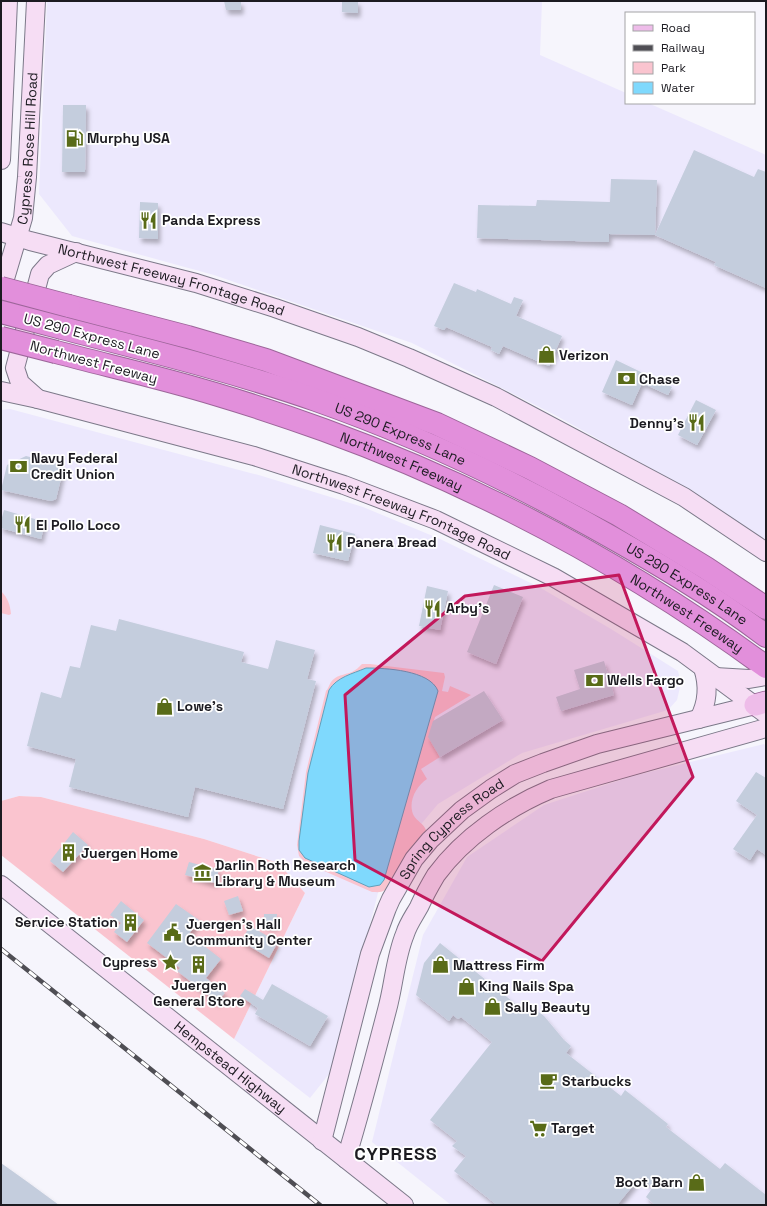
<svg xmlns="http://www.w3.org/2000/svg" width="767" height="1206" font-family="'Space Grotesk',sans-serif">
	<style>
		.built { fill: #ece8fd }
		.green { fill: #fac4cf }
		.water { fill: #7fd9fd; stroke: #61a0bb }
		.building { fill: #c4cddd; filter: url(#shadow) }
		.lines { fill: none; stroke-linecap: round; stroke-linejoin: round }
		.secondary-casing { stroke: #7c7989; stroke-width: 20 }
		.primary-casing { stroke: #9d669a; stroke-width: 23 }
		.highway-casing { stroke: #9d669a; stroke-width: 24 }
		.secondary { stroke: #f6ddf4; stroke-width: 18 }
		.primary { stroke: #eebce9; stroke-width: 21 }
		.highway { stroke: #e28fdb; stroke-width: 22 }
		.rail-casing { stroke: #4f4e54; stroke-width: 4.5 }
		.rail { stroke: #fff; stroke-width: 3; stroke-dasharray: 9; stroke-linecap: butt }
		.highway-bridge-casing { stroke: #9d669a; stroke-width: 24; stroke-linecap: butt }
		.highway-bridge { stroke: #e28fdb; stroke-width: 22 }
		.marked { fill: #c2185b; fill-opacity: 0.2; stroke: #c2185b; stroke-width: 3; stroke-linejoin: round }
		.labels { text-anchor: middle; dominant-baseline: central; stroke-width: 3.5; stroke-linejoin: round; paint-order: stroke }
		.poi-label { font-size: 14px; font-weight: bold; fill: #1c1b21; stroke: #fff; text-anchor: start }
		.street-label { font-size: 14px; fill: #1c1b21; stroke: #fff }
		.district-label { font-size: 18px; font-weight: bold; letter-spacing: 1px; fill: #1c1b21; stroke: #fff }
	</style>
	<defs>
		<filter id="shadow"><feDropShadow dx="2.5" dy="4.5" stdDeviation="2" flood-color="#0004"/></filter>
	</defs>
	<rect width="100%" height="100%" fill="#f6f5fc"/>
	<g class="built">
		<polygon points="47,1 542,1 540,55 626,93 626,103 648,103 766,155 766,540 684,487 555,415 412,343 214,275 72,236 39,194"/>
		<polygon points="10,409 262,476 363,507 440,539 539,587 611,629 678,671 681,683 677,700 668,710 522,753 438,804 417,829 380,885 333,1069 310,1098 234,1039 305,893 278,863 204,839 41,797 19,796 1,801 1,410"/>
		<polygon points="764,744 766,746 766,1205 451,1205 372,1142 423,935 467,857 544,805 633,776"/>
	</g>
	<g class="green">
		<path d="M1 591C8 598 10 605 11 614L9 615 1 613Z"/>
		<path d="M362 664H370L444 673 445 677 442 691 448 692 450 686 471 695 435 717 429 737 440 757 421 769 427 779C416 786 407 803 414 816 417 821 424 824 426 830L425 836C416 848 395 883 385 890 381 893 377 892 372 892L306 863 299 856 297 845 306 772 326 691C328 689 329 685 331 682 336 675 344 675 352 672 356 670 359 667 362 664Z"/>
		<polygon points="19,796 41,797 204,839 278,863 305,893 234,1039 1,855 1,801"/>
	</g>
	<path class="water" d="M366 668C385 668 430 670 438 691L384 880 380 885 369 887 305 858 299 850V841L308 773 329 690C337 677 352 674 366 668Z"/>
	<g class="building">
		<polygon points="224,1 241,1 241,10 226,10"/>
		<polygon points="342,1 358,1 358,13 342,12"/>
		<polygon points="63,105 86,105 85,172 62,172"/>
		<polygon points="694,150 754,177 758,169 766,172 766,288 714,265 716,262 655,235"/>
		<polygon points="611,179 657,180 655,235 609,234 609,242 477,238 478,205 536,206 537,200 610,202"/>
		<polygon points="140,202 158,203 158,239 139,238"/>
		<polygon points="454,283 476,292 477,289 511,304 514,297 523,300 516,316 562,336 549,366 503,346 499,354 491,350 492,347 446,327 444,330 434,326"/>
		<polygon points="616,360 672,387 668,395 642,383 632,405 602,392"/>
		<polygon points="696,400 716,410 697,445 678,435"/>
		<polygon points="26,456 64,466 56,499 51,501 1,490 7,465"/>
		<polygon points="4,510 45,522 41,539 1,528 1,521"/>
		<polygon points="320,525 355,534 348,561 313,553"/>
		<polygon points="494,585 523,597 496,664 467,652"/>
		<polygon points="427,586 448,591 440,630 419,626"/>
		<polygon points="119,619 244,652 241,662 268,669 276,640 315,650 307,679 316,681 283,809 195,787 188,817 69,787 76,759 27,746 41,692 61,698 70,666 80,668 91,625 116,631"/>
		<polygon points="604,661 614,695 561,711 556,697 580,689 574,670"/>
		<polygon points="484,691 503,720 440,757 428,737 433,721"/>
		<polygon points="756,772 766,778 766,855 757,849 750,860 733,849 757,815 736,801"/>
		<polygon points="73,832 88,845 63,872 50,861"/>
		<polygon points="189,862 219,870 215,883 185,875"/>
		<polygon points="238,896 243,911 229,915 224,901"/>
		<polygon points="121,901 144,920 127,942 114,932 121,923 110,915"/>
		<polygon points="176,904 199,920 189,934 221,959 206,978 225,993 217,1002 177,971 180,968 147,943"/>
		<polygon points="264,914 277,914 276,926 264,925"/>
		<polygon points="250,926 278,942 269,958 241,941"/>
		<polygon points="440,943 528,1014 532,1007 544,1016 564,1040 571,1046 566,1053 621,1096 625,1090 668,1124 666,1127 720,1169 725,1163 766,1195 766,1205 655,1205 646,1197 653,1187 640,1177 617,1205 497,1205 454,1171 466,1156 452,1146 457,1141 430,1120 492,1042 461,1017 458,1019 453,1015 449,1021 416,995 424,963"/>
		<polygon points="272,984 328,1016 310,1046 255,1014 258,1008 240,996 245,989 263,1000"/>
		<polygon points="1,1163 29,1183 59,1205 1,1205"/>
	</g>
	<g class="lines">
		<defs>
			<g id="secondary">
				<polyline points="1,160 8,1"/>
				<path id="s1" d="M1 232 30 241 196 283 275 308 358 337 409 358 496 397 684 497 766 552"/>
				<path id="s2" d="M1 292 23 218 27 177 36 1"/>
				<path id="s3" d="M1 391 38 399 254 456 344 485 436 520 553 577 682 652 766 714"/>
				<polyline points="38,399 20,383 15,368 40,274 48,265 76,252"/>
				<polyline points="715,677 749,679 766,676"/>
				<path d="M699 719C708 702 709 686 703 668"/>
				<path id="s4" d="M1 885 404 1205"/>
				<path id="s5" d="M322 1141 370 954 387 908 391 899 414 859 430 840 462 810 491 789 515 774 543 763 597 744 755 705"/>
				<path d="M346 1159C361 1110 374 1060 387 1010 394 985 395 958 405 934 408 924 414 916 419 907 424 896 430 885 436 875 464 837 508 807 551 789L766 728"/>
			</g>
			<polyline id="primary" points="755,705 766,702"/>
			<g id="highway">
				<polyline points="69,306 188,337 266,360 437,424 530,468 619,515 706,568 766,608"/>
				<path id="s6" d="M62 328C147 350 233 371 316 400 413 434 506 478 595 528 654 561 712 595 766 636"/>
				<path id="s7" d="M56 352C109 366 163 378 215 394 252 405 288 417 324 430 481 487 631 568 766 667"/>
			</g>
		</defs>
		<use href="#secondary" class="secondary-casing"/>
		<use href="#primary" class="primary-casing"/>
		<use href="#highway" class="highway-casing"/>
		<use href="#secondary" class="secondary"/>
		<use href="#primary" class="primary"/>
		<use href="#highway" class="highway"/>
		<defs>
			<polyline id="rail" points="1,949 320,1205"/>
		</defs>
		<use href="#rail" class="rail-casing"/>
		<use href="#rail" class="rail"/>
		<defs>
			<g id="highway-bridge">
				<polyline points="1,288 69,306"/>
				<polyline points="1,312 62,328"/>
				<polyline points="1,338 56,352"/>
			</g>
		</defs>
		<use href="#highway-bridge" class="highway-bridge-casing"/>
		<use href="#highway-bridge" class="highway-bridge"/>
	</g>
	<path class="marked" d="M619 575 693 777 542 961 355 860 345 695 465 596Z"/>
	<defs>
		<symbol id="fuel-bare" viewBox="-9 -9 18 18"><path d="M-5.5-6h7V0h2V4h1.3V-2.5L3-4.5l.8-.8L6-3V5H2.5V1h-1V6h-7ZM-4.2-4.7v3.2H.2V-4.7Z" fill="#596b18" stroke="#fff" stroke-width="2.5" paint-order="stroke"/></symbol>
		<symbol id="restaurant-bare" viewBox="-9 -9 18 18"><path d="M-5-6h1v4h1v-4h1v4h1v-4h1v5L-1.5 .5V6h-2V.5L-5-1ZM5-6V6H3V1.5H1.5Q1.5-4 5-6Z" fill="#596b18" stroke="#fff" stroke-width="2.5" paint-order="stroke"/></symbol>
		<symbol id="shop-bare" viewBox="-9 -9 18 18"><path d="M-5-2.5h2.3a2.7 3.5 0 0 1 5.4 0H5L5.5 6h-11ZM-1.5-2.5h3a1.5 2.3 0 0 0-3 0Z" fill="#596b18" stroke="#fff" stroke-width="2.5" paint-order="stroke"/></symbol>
		<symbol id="bank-bare" viewBox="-9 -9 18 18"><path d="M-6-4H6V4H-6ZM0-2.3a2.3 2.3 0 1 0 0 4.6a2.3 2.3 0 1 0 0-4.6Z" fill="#596b18" stroke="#fff" stroke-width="2.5" paint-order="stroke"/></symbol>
		<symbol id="building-bare" viewBox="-9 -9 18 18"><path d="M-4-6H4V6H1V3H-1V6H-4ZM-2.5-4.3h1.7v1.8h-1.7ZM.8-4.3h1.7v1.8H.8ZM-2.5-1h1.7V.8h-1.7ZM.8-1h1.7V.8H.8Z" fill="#596b18" stroke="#fff" stroke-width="2.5" paint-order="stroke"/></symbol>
		<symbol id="museum-bare" viewBox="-9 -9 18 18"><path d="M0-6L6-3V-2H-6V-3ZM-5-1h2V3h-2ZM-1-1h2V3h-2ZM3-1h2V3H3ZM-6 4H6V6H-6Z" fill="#596b18" stroke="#fff" stroke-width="2.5" paint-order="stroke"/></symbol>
		<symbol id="civic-bare" viewBox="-9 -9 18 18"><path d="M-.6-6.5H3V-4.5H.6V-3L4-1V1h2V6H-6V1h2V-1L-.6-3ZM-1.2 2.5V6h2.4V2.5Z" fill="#596b18" stroke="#fff" stroke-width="2.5" paint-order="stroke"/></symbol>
		<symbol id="sight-bare" viewBox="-9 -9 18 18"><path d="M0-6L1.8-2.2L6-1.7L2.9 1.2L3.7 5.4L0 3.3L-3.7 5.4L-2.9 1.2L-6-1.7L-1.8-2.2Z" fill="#596b18" stroke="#fff" stroke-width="2.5" paint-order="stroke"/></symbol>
		<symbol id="cafe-bare" viewBox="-9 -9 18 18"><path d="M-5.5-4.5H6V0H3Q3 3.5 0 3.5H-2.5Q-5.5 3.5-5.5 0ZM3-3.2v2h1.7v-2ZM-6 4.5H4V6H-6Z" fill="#596b18" stroke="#fff" stroke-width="2.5" paint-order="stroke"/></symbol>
		<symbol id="supermarket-bare" viewBox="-9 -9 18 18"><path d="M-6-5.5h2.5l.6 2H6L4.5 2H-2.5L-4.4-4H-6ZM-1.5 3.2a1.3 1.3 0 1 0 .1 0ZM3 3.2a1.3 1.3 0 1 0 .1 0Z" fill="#596b18" stroke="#fff" stroke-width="2.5" paint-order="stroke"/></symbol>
	</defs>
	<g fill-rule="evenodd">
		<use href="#fuel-bare" x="62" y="126" width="25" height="25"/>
		<use href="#restaurant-bare" x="136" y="208" width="25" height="25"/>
		<use href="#shop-bare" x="534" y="342" width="25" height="25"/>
		<use href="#bank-bare" x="614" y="366" width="25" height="25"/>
		<use href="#restaurant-bare" x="684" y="410" width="25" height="25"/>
		<use href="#bank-bare" x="6" y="454" width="25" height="25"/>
		<use href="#restaurant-bare" x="10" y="512" width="25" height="25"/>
		<use href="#restaurant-bare" x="322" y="530" width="25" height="25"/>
		<use href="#restaurant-bare" x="420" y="596" width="25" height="25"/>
		<use href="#bank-bare" x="582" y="668" width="25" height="25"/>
		<use href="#shop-bare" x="152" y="694" width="25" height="25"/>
		<use href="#building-bare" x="56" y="840" width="25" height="25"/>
		<use href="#museum-bare" x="190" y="860" width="25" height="25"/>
		<use href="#building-bare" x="118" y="910" width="25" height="25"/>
		<use href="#civic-bare" x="160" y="920" width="25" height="25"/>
		<use href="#sight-bare" x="158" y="950" width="25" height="25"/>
		<use href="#building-bare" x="186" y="952" width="25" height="25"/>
		<use href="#shop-bare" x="428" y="952" width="25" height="25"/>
		<use href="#shop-bare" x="454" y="974" width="25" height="25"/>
		<use href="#shop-bare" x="480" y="994" width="25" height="25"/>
		<use href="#cafe-bare" x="536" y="1068" width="25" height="25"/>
		<use href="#supermarket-bare" x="526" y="1116" width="25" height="25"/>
		<use href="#shop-bare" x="684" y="1170" width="25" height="25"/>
	</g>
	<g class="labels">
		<g class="poi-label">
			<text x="87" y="138">Murphy USA</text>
			<text x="162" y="220">Panda Express</text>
			<text x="559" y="355">Verizon</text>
			<text x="639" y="379">Chase</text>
			<text x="684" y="423" text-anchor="end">Denny's</text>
			<text x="31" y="458">Navy Federal<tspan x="31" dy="16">Credit Union</tspan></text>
			<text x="36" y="525">El Pollo Loco</text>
			<text x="347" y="542">Panera Bread</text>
			<text x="446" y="608">Arby's</text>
			<text x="607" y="680">Wells Fargo</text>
			<text x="177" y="706">Lowe's</text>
			<text x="81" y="853">Juergen Home</text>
			<text x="215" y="865">Darlin Roth Research<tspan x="215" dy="16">Library &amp; Museum</tspan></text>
			<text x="118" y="922" text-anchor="end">Service Station</text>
			<text x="186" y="924">Juergen's Hall<tspan x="186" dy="16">Community Center</tspan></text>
			<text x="157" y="962" text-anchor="end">Cypress</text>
			<text x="453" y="965">Mattress Firm</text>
			<text x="199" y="985" text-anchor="middle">Juergen<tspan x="199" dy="16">General Store</tspan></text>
			<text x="479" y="986">King Nails Spa</text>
			<text x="505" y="1007">Sally Beauty</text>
			<text x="562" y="1081">Starbucks</text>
			<text x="551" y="1128">Target</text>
			<text x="683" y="1182" text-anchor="end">Boot Barn</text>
		</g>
		<g class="street-label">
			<text stroke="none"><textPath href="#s2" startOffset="147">Cypress Rose Hill Road</textPath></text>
			<text stroke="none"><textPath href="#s1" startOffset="177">Northwest Freeway Frontage Road</textPath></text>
			<text transform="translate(92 336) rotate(15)">US 290 Express Lane</text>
			<text transform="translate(94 362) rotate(15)">Northwest Freeway</text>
			<text stroke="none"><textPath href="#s6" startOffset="355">US 290 Express Lane</textPath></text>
			<text stroke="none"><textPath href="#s7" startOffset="363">Northwest Freeway</textPath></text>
			<text stroke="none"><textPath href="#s3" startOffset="419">Northwest Freeway Frontage Road</textPath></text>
			<text stroke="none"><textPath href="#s6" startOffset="679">US 290 Express Lane</textPath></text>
			<text stroke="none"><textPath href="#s7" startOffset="687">Northwest Freeway</textPath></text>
			<text stroke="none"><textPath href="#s5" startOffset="346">Spring Cypress Road</textPath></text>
			<text stroke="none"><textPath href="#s4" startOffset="293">Hempstead Highway</textPath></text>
		</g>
		<g class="district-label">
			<text x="396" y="1153">CYPRESS</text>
		</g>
	</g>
	<rect width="767" height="1206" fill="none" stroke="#1c1b21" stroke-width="4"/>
	<rect x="625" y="12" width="130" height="92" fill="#ffffff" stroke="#a4a4a6"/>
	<rect x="633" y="25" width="20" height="6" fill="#eebce9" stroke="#a4a4a6"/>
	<text x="661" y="32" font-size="12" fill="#1c1b21">Road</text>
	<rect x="633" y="45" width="20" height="6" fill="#4f4e54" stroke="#a4a4a6"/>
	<text x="661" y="52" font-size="12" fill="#1c1b21">Railway</text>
	<rect x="633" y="62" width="20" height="12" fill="#fac4cf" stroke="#a4a4a6"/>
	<text x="661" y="72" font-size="12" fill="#1c1b21">Park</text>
	<rect x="633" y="82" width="20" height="12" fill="#7fd9fd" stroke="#a4a4a6"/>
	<text x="661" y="92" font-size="12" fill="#1c1b21">Water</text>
</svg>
